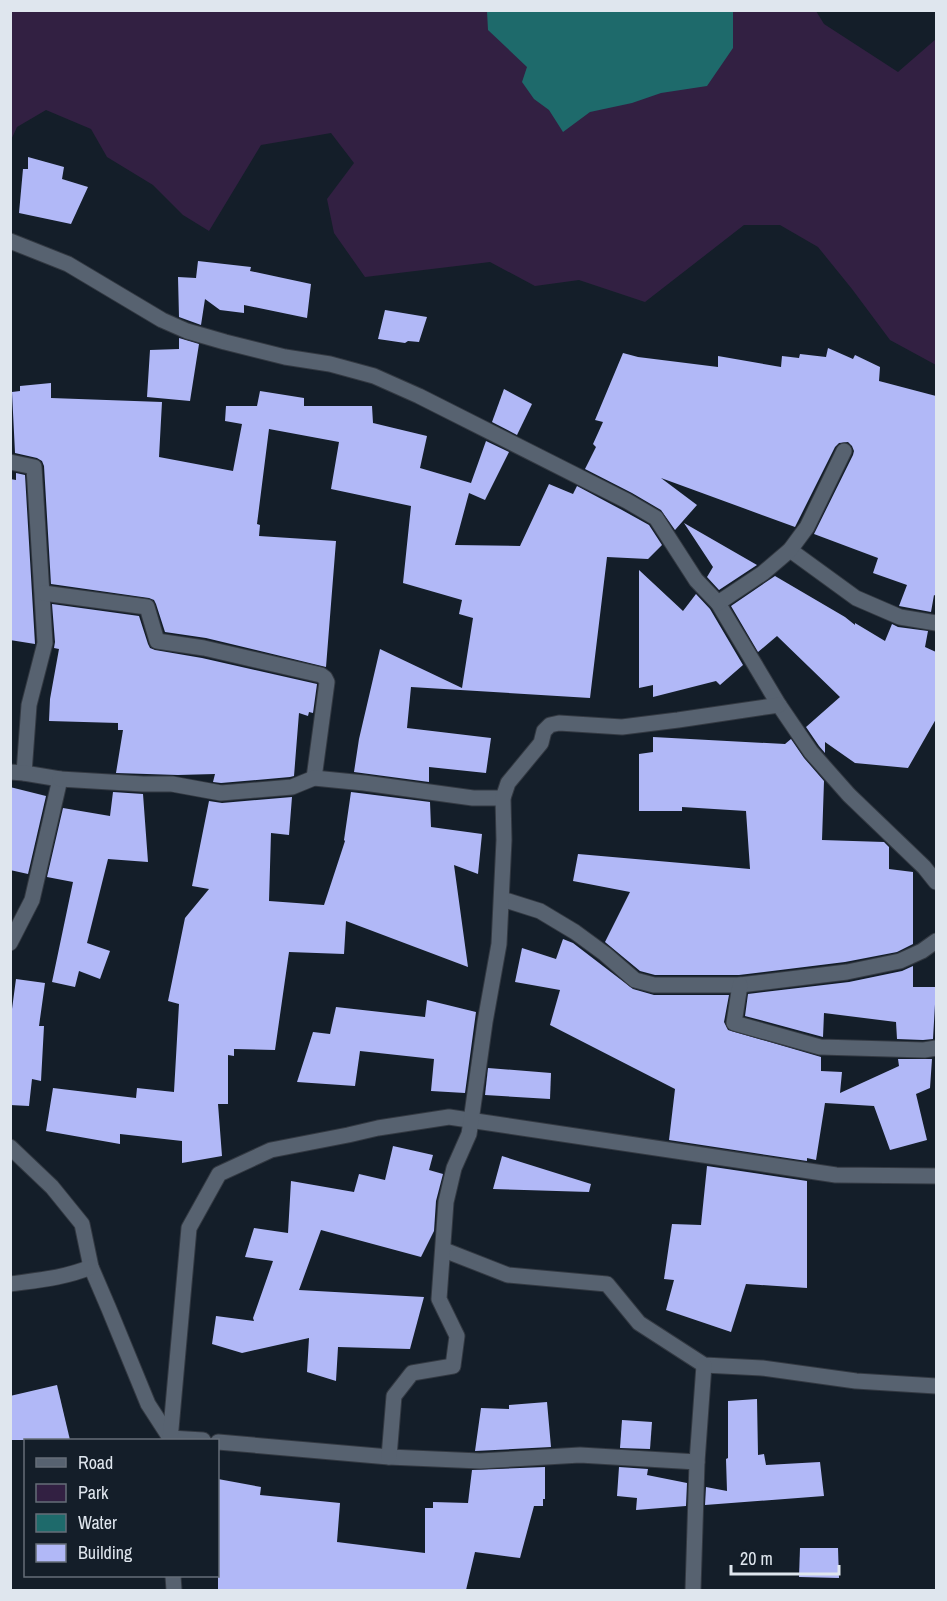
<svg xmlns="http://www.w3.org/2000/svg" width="947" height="1601" font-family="'Archivo Narrow',sans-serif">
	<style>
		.green { fill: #322042 }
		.water { fill: #1e6a6b }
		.building { fill: #b1b8f7 }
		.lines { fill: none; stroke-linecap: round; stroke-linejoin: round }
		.minor-casing { stroke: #333942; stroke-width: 17 }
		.minor { stroke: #576270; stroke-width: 15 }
	</style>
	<rect width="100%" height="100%" fill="#141e29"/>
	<polygon class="green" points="11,11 816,11 824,24 898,72 936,39 936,365 890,340 852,289 818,247 780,225 744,225 645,302 579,280 535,286 490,262 365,277 334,233 327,199 354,163 331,133 261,145 209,231 183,215 153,185 107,157 91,129 46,110 17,127 11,140"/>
	<polygon class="water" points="487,11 733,11 733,48 707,86 661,93 632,103 590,112 563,132 549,110 534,99 522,82 527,67 488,30"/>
	<g class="building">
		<polygon points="28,157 64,167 62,179 88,187 71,224 19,213 23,169 28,169"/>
		<polygon points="198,261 251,267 250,271 311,284 307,318 244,305 244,313 220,310 205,299 201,325 179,317 178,277 196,278"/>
		<polygon points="385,310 427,317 419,342 408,341 405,343 378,339"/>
		<polygon points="179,338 199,344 190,401 147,397 150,350 179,349"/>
		<polygon points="828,348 853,359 855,355 880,367 879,381 936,396 936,596 934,595 931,612 899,606 907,585 873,573 878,558 814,534 853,455 854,451 852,446 848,442 839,443 835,447 795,527 661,478 697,505 675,530 661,510 632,493 585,469 596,447 593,444 603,422 595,420 623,353 638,357 718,367 718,356 781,367 782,356 799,358 800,354 826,357"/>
		<polygon points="51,383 51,398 162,402 159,457 233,471 242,424 225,421 226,406 257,406 260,391 304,398 304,406 372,406 373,423 427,436 420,468 471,483 486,441 509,452 485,500 469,493 455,545 520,546 549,484 573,494 577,486 622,510 649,525 662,545 648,559 607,557 590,698 411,687 407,728 491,738 486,773 429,767 429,782 354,772 359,739 380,649 462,688 473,618 459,614 462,600 403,583 411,506 331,489 339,442 269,429 257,524 260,525 259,536 336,541 326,667 206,638 165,632 156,604 154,600 149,598 51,584 44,466 42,461 37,458 15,453 12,392 20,391 20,386"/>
		<polygon points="504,389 532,404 517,435 492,422"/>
		<polygon points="16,473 25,475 35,644 10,640 10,479 16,480"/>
		<polygon points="684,523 757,565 719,590 707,577 713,567"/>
		<polygon points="639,570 683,611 696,594 710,609 743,665 720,685 716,681 653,697 653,685 639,688"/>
		<polygon points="775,576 845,617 855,625 855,623 885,641 892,624 898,627 928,631 925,647 936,652 936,719 908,768 855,763 825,742 825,753 819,746 806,727 840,697 777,636 758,652 731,606"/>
		<polygon points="52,604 139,616 148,644 150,648 155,650 202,658 317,684 313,713 309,712 308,716 299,713 294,776 290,777 221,783 213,782 215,774 178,775 116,773 123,730 118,730 118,723 49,721 50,699 59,649 54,648 55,642"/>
		<polygon points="653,737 785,744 791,739 804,758 824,781 822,840 884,842 889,847 889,869 913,872 913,944 897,952 845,962 739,975 655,975 640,971 605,942 630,892 573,881 578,854 750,869 746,811 682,807 682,811 639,811 639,754 653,752"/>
		<polygon points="10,787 46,796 28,874 10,870"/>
		<polygon points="113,792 143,794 148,862 108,859 87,943 110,951 100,979 79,971 75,987 52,982 73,882 47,877 63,808 110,816"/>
		<polygon points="351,792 430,802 431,827 482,834 478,874 454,865 468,967 346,921 344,954 289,952 275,1050 234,1049 234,1056 228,1055 228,1104 218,1104 222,1156 182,1163 182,1141 120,1134 120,1144 46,1131 53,1088 136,1098 137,1088 174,1092 179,1004 168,1001 185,918 209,889 192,886 209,801 222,803 292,797 289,835 271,833 269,901 324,905 345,841 344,840"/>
		<polygon points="563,939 573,943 633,989 654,995 729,995 724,1022 728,1030 821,1057 821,1071 842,1072 840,1093 899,1066 898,1059 932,1059 930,1088 916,1094 927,1140 890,1150 874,1106 825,1103 816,1160 807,1158 807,1161 669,1140 675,1089 550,1025 560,990 515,982 522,948 556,959"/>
		<polygon points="913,966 913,987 936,987 933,1039 923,1040 897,1039 896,1022 824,1013 823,1037 745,1016 748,994 849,982 902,971"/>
		<polygon points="16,979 45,983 39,1026 44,1026 41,1081 32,1079 29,1106 10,1105 10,1024"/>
		<polygon points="427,1000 476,1012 465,1093 431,1091 434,1059 360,1051 355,1086 297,1082 313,1032 330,1034 336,1007 425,1017"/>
		<polygon points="488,1068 551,1073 550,1099 485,1095"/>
		<polygon points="393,1146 433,1155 429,1170 443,1174 436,1201 434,1231 421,1257 321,1230 299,1290 424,1297 410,1349 338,1347 336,1381 307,1372 309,1338 242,1353 212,1344 216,1316 254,1321 253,1318 273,1261 245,1257 254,1228 288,1233 291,1181 354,1192 359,1174 385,1180"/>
		<polygon points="502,1156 591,1184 589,1192 493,1189"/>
		<polygon points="707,1166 807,1181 807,1288 746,1284 731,1332 666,1310 674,1280 664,1279 672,1224 701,1225"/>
		<polygon points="57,1385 70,1440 10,1440 10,1396"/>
		<polygon points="757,1399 758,1455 764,1454 766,1465 820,1462 824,1496 705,1505 706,1487 727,1491 726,1459 728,1458 728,1401"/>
		<polygon points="547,1402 551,1447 475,1451 481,1408 509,1409 509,1405"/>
		<polygon points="622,1420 652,1422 650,1449 620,1448"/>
		<polygon points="545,1467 545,1499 543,1499 543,1506 534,1506 520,1558 475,1552 466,1590 218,1590 218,1479 261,1487 260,1495 340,1503 337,1542 425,1553 425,1508 433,1508 433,1502 468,1503 472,1470"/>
		<polygon points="619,1467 648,1469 647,1475 687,1483 686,1506 636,1510 637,1498 617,1496"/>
		<polygon points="800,1548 838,1548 839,1578 799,1577"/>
	</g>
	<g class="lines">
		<defs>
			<g id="minor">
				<polyline points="10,241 68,264 162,320 187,331 225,342 285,357 330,364 374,376 419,396 627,501 656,518 696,580 718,603 779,705 811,752 849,795 924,867 936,882"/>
				<polyline points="10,462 34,467 45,643 29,705 24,773"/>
				<polyline points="790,550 856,598 900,617 936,623"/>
				<polyline points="43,593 147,607 157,641 204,648 321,675 325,678 327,682 314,778"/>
				<polyline points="718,603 763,573 790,550 807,527 844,451"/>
				<polyline points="10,772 24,773 60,779 32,900 10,943"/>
				<polyline points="60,779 143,784 172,784 221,793 292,787 314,778 364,783 473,798 503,798"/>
				<polyline points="502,899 540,911 575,932 605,954 635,980 654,985 740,985 847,972 900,961 922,951 936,941"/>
				<polyline points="740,985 734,1023 820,1047 924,1050 936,1048"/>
				<polyline points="10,1147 52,1187 82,1224 91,1267 109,1309 148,1404 170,1438"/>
				<polyline points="444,1250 508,1275 607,1284 639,1323 704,1365 762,1368 856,1381 936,1386"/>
				<path d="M10 1284C39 1280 64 1278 91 1267"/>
				<polyline points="170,1438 203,1440"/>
				<polyline points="170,1440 189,1228 219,1174 271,1150 348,1135 378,1128 449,1117 836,1175 936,1176"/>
				<polyline points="218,1442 389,1457 480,1461 580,1455 697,1462"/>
				<polyline points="389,1457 394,1396 412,1373 453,1366 457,1336 439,1299 446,1202 454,1168 469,1134 471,1121 485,1022 499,944 504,840 503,798 508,783 541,743 544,731 550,725 559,723 622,727 678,720 779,705"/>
				<polyline points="173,1576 174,1590"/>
				<polyline points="693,1590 697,1462 704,1365"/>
			</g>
		</defs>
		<use href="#minor" class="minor-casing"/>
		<use href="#minor" class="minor"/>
	</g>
	<rect width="947" height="1601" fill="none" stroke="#dfe6ee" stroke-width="24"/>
	<rect x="24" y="1439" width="195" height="138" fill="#141e29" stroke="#656e78" stroke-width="1.5"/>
	<rect x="36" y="1458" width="30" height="9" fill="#576270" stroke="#656e78" stroke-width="1.5"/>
	<text x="78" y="1469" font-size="18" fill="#dfe6ee">Road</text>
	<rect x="36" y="1484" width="30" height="18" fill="#322042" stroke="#656e78" stroke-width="1.5"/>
	<text x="78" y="1499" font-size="18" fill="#dfe6ee">Park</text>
	<rect x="36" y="1514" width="30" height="18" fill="#1e6a6b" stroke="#656e78" stroke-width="1.5"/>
	<text x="78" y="1529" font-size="18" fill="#dfe6ee">Water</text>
	<rect x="36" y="1544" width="30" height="18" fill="#b1b8f7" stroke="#656e78" stroke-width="1.5"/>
	<text x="78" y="1559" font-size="18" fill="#dfe6ee">Building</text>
	<path d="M731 1565v9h108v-9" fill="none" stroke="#dfe6ee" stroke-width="3"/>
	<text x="740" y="1565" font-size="18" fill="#dfe6ee" stroke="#141e29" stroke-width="4.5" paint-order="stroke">20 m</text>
</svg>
